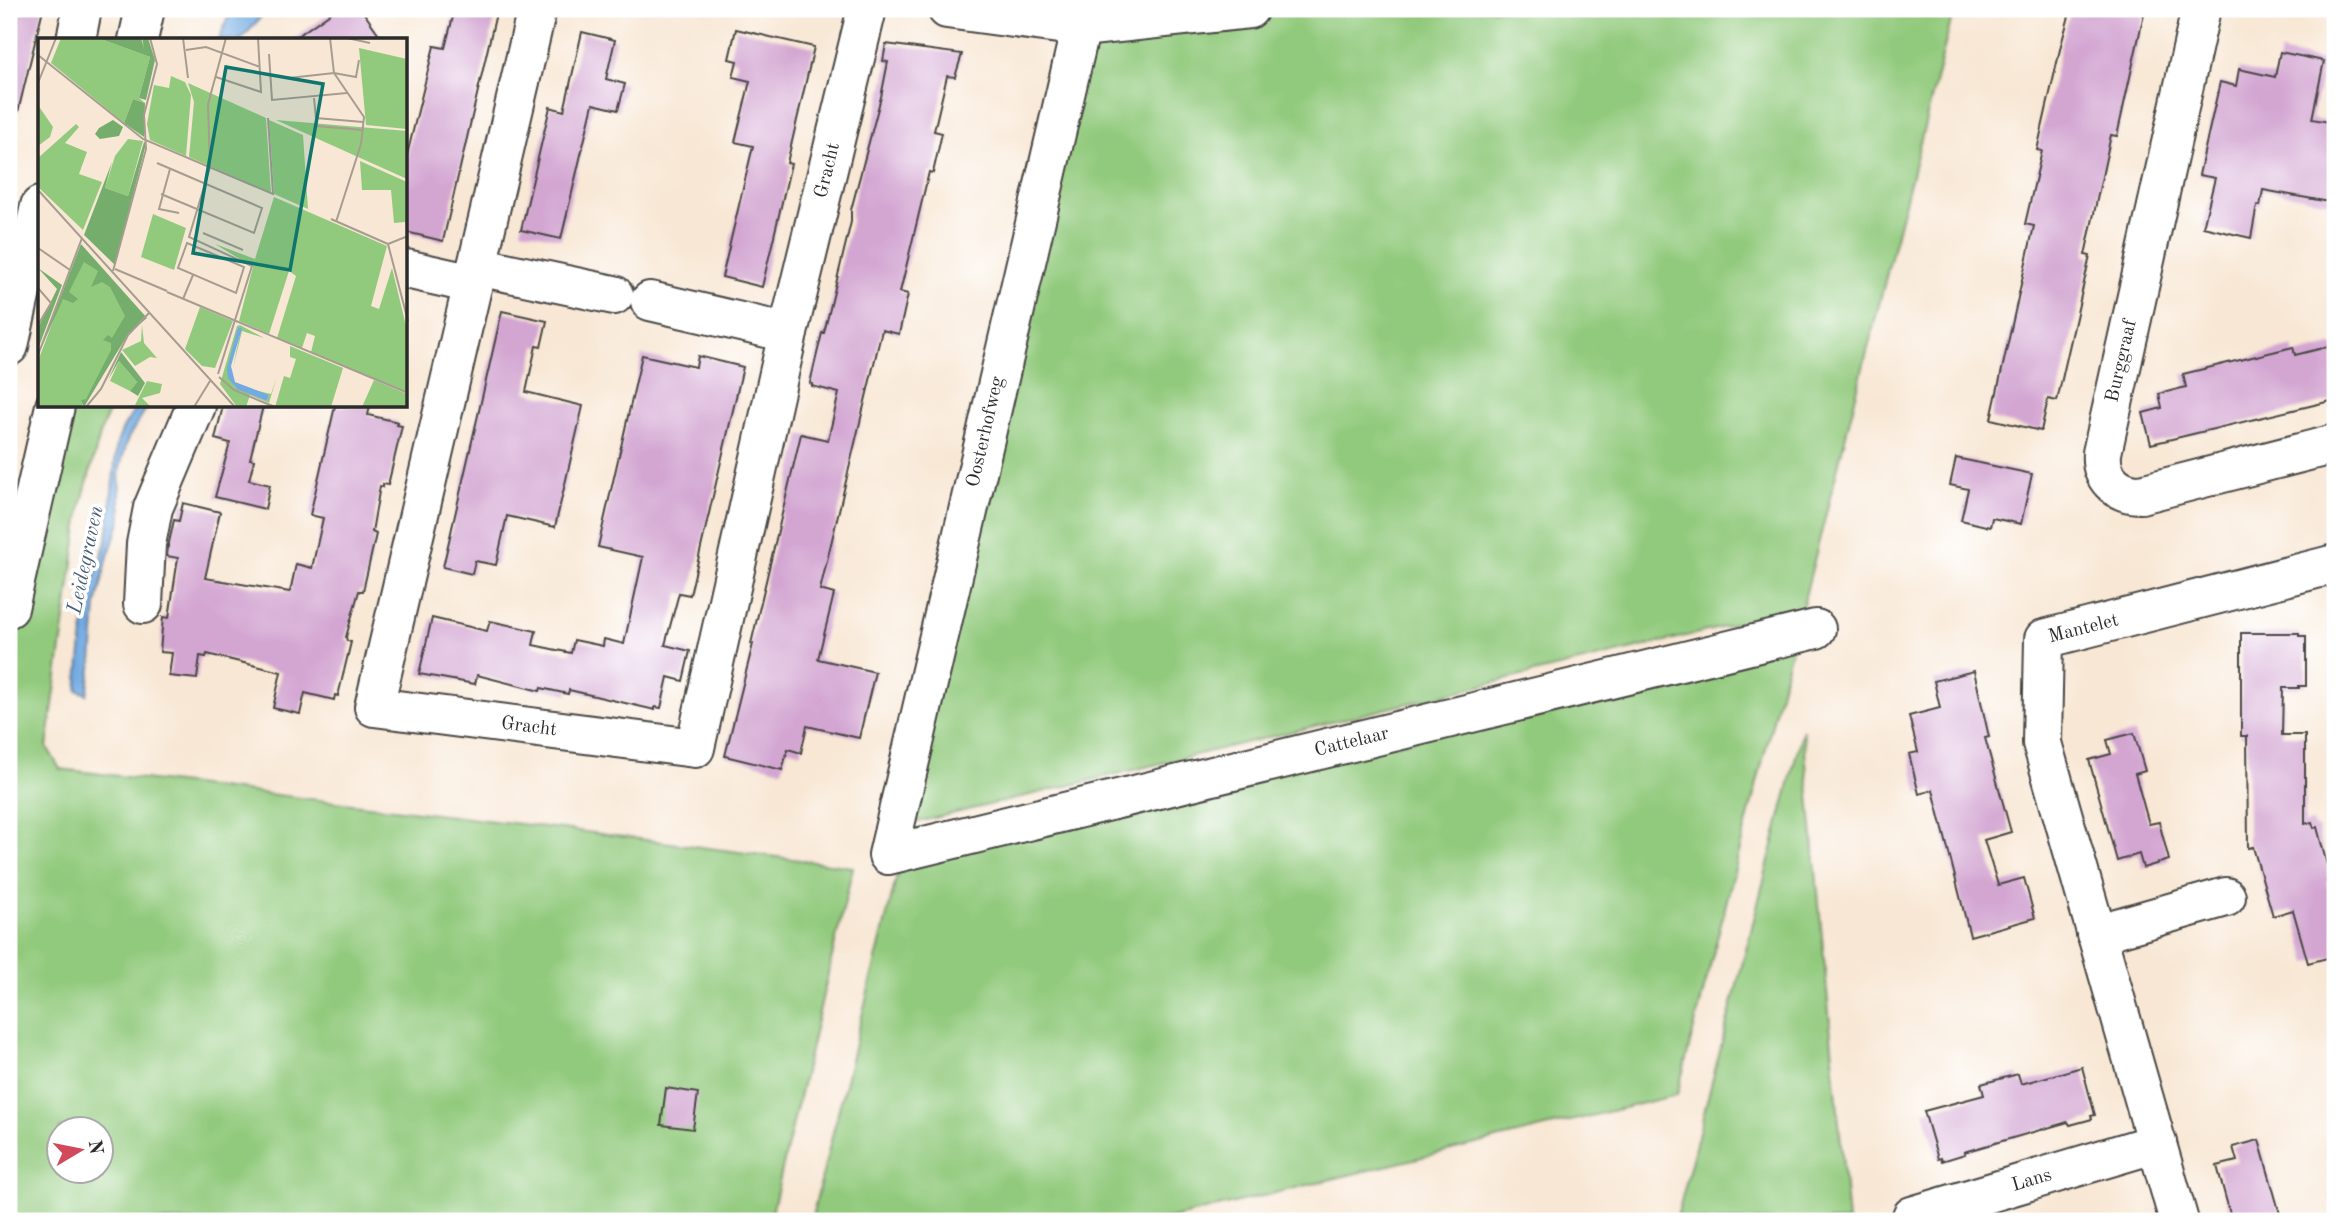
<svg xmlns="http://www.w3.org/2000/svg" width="2344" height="1230" font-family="'Old Standard TT',serif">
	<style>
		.green { fill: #92ca7d; stroke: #5e7a54; stroke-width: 2; fill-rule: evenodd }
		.water { fill: #72aae1; stroke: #4e6a86; stroke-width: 2 }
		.building { fill: #d3a6d2 }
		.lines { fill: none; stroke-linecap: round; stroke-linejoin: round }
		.minor-casing { stroke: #4a4744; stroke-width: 42 }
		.minor { stroke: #fff; stroke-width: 38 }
		.labels { text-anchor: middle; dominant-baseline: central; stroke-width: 7; stroke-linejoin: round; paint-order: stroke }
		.street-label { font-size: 19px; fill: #2b2b2b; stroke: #fff }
		.water-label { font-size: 21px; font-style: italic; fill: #475e74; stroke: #fff }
		.inset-road { fill: none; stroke: #a69c90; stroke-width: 2 }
		.view { fill: #0f766e; fill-opacity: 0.15; stroke: #0f766e; stroke-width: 3.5 }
		.inset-edge { fill: none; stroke: #2b2b2b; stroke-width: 3.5 }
	</style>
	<rect width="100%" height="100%" fill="#fff"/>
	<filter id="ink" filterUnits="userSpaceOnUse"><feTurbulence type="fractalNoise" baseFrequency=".0143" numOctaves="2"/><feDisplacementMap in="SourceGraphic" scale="14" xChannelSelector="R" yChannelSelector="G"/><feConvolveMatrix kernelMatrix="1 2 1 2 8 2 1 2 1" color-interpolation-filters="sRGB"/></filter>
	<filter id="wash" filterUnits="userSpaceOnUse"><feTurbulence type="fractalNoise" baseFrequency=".00686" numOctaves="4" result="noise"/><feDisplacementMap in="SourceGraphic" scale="28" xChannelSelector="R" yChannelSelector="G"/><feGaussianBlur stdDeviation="1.57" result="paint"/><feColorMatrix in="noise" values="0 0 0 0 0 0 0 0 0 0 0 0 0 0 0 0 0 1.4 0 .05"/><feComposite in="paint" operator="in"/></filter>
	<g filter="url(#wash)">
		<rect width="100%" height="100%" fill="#f8e7d4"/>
		<g class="green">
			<polygon points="1095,9 1954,9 1802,608 902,826"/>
			<path d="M69 406H111L101 431 81 505 47 747 60 769 578 831 853 867 770 1221H9V666ZM60 1128H102V1170H60Z"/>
			<polygon points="1792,646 1677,1095 1160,1221 811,1221 899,867"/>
			<polygon points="1803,729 1848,1221 1676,1221"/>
		</g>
		<g class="water">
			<polygon points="234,9 268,9 241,40 219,40 227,19"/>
			<polygon points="137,406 150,406 144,412 128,438 119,471 121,520 108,556 96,606 92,663 87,694 77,690 86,603 107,539 117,443 123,428"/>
		</g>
		<g id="blocks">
			<g class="building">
				<polygon points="9,9 43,9 18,112 9,111"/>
				<polygon points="336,9 361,9 383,40 292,40"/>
				<polygon points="455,9 497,9 443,241 406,232 406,159 434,46 445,48"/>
				<polygon points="2071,9 2145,9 2117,136 2111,135 2085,255 2090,256 2057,401 2048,399 2041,431 1991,419 2034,226 2025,224 2042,151 2037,150 2061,45"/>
				<polygon points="736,29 814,47 787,163 791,164 762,287 722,277 753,146 735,142 750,81 733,77 737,61 729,59"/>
				<polygon points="582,32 615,40 606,79 625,84 618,110 593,104 561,239 521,230 550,107 564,111"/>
				<polygon points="886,44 962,54 955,77 947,76 934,131 942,133 933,173 929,172 900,292 908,294 899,334 882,330 820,590 834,594 818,659 875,672 859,738 807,726 801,753 788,749 782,770 725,756 753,644 751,644 801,434 828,440 839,393 812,386 812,384 810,383 822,333 824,333 851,222 851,210 881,97 888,62 883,61"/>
				<polygon points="2280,52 2324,61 2312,119 2335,123 2329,147 2335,148 2335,203 2263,190 2260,206 2257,205 2251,238 2203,227 2215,178 2199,175 2220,82 2236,86 2239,69 2275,77"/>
				<polygon points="502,311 547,321 541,347 536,346 526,392 583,406 555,527 507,516 496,565 475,561 472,574 443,567"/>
				<polygon points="2335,345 2335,400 2151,444 2143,413 2162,408 2159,394 2186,387 2183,374 2293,347 2295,355"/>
				<polygon points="642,355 696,367 698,356 743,367 690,595 679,593 665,645 690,651 683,681 668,677 661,708 655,707 655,710 569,690 568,694 541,688 540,691 477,675 475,684 419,674 432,618 487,631 490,621 536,631 533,645 571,653 574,640 603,646 604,639 624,644 643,557 598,547"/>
				<polygon points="223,406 263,406 250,459 254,460 249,480 270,485 265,509 215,497 230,443 215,439"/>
				<polygon points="335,406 370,406 368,415 398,422 397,425 402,426 388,485 383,484 383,487 380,486 372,532 376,534 363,591 359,591 346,637 347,641 351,642 338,696 335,695 334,700 305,693 300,714 273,708 281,672 207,654 206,657 200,656 197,679 169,676 172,653 160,652 163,617 169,618 178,558 167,556 168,547 174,520 179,521 183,503 220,512 205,578 290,592 296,564 312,568 323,518 310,515"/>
				<polygon points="1956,458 2032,474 2021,524 1992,518 1990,527 1961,520 1968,489 1950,485"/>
				<polygon points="2241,633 2299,633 2299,636 2306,636 2306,686 2299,686 2299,688 2283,688 2282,735 2305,735 2305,824 2312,822 2314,828 2317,827 2331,880 2327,881 2335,911 2335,956 2308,963 2293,910 2273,916 2253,847 2248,848 2247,736 2241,736"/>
				<polygon points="1974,671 1989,737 1985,738 2011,832 1984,840 1998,885 2024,878 2035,918 1970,936 1933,790 1919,794 1909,754 1918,752 1909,716 1940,708 1934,681"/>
				<polygon points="2134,733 2145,771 2135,774 2149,824 2159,822 2169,860 2143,868 2139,854 2117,861 2089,760 2111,754 2107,740"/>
				<polygon points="2082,1067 2095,1115 2091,1116 2092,1119 2070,1125 2068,1122 1964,1152 1965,1154 1942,1161 1941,1158 1938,1159 1924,1111 1984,1095 1981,1084 2018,1074 2021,1084"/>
				<polygon points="666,1088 698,1093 693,1129 661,1125"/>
				<polygon points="2259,1140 2282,1221 2232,1221 2217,1166 2237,1161 2233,1147"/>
			</g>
		</g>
	</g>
	<g filter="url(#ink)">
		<use href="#blocks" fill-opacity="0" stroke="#4a4744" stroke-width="2"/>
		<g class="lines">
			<defs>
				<g id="minor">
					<path id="s1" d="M537 9 374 707 695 748 788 333 867 9"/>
					<polyline points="947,9 1081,27 1249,9"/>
					<path id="s2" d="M1085 9 888 855 1816 629"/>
					<path d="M2201 9 2102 453C2100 477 2116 494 2141 494L2335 444"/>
					<polyline points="76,40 82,9"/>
					<polyline points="138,40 145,9"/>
					<polyline points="477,266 614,295"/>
					<polyline points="406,269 473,284"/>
					<polyline points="650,301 788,333"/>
					<polyline points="9,346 40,206"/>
					<polyline points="143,604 146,544 153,508 196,406"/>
					<polyline points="9,608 55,406"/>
					<polyline points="2096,934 2226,897"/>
					<path id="s3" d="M1913 1221 1912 1216 2157 1143"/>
					<path id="s4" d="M2179 1221 2042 743 2044 639 2335 564"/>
				</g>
			</defs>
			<use href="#minor" class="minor-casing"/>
			<use href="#minor" class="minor"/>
		</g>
	</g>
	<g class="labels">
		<g class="street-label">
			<text stroke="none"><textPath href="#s1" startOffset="1633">Gracht</textPath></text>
			<text transform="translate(2122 361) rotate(-77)">Burggraaf</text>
			<text transform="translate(986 432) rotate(-77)">Oosterhofweg</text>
			<text stroke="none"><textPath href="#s4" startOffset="642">Mantelet</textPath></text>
			<text stroke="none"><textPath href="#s1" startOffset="873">Gracht</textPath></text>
			<text stroke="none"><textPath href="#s2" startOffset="1346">Cattelaar</textPath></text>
			<text stroke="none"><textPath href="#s3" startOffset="130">Lans</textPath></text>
		</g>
		<g class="water-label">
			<text transform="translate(86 560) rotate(-78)">Leidegraven</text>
		</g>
	</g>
	<g transform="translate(38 38)">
		<rect width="369" height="369" fill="#f8e7d4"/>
		<path d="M23 0H60L112 19 101 60 107 65 95 61 86 85 13 25ZM321 10 369 21V91L328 87ZM133 38 147 44 153 57 148 118 112 102 109 86 116 47 131 50ZM150 45 228 80 233 155 151 119 156 64ZM0 67 15 89 12 99 0 108ZM231 82 265 97 270 171 236 156ZM238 82 369 93V141L280 101ZM38 86 41 89 27 105 49 114 41 136 64 144 45 192 0 149V120ZM90 101 105 103 90 158 67 150 77 118ZM322 123 369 144V196L367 184 356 185 353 152H324ZM236 159 349 208 333 268 341 271 354 230 369 292V355L273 314 277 298 269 295 264 310 239 300 258 238 251 233 231 296 201 283 215 229 177 206 217 221ZM115 176 148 190 136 232 103 219ZM51 216 103 277 43 369H0V323L28 249ZM162 269 195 283 177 330 164 328 147 311ZM104 287 106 305 119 320 112 319 97 328 84 312 103 303ZM202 287 226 300 204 293 195 330 203 290 200 289 190 337 197 349 229 363 231 357 212 351 233 356 239 338 231 365 212 357 208 369H199L182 346 199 288ZM252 308 305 330 293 369H237L246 338 252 340 258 321 252 319ZM81 323 99 344 92 353 72 343ZM336 342 369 356V369H324ZM109 343 124 346 122 355 104 360 113 369 89 367H97Z" fill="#92ca7d"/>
		<path d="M60 0H103L106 10 104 0H110L117 22 108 62 101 60 112 19ZM95 61 107 65 106 99 86 85ZM75 82 85 89 81 98 62 101 57 96 61 90ZM106 104 108 106 77 227 46 197 74 124 67 150 90 158ZM43 206 109 280 90 296 46 369 43 362 48 361 73 312V305L65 302 70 297 74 300 87 278 72 249 64 244 53 249 60 233 46 224 31 254 40 261 35 265 25 261 1 315ZM0 230 24 247 0 311V290L19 251ZM83 314 107 345 100 358 92 353 99 344 81 323 70 342Z" fill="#75ae6c"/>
		<path d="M200 289 204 290 193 328 197 344 231 357 229 363 199 351 190 340 189 330Z" fill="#72aae1"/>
		<path class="inset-road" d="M145 0 150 40M292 0 296 35 326 79 323 106 298 184M309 0 332 5M148 12 168 9 222 29M231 16 234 62 309 55M0 17 105 101 235 156 230 80M233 37 251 40 296 35 318 39 321 22M178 39 223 54 220 0M0 45 18 0M276 60 278 80 325 84M278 80 279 88 325 92M119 125 224 170 216 195 123 156M132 131 121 171 141 175M0 152 197 369M293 181 350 206M165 195 205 212M149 205 206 229 198 255 140 230ZM350 206 370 283M350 206 370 198M0 210 32 232M77 231 129 253M75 233 108 111 106 77 119 26 112 0M0 250 13 265 0 287M129 254 370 355M145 261 155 237M0 317 44 200M180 336 214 228 151 199 172 129 170 66 188 0M181 339 196 352 237 369M48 369 63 351 90 297 111 275M156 369 172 343"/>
		<path class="view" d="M188 29 285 46 252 232 155 215Z"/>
		<rect width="369" height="369" class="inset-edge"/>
	</g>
	<rect width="2344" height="1230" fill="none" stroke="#fff" stroke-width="35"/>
	<g transform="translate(80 1150) rotate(80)"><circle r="33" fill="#ffffff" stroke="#aaaaaa" stroke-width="2"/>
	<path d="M0-5L12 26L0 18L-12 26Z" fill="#d1495b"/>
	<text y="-10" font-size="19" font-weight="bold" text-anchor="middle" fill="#2b2b2b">N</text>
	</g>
</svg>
